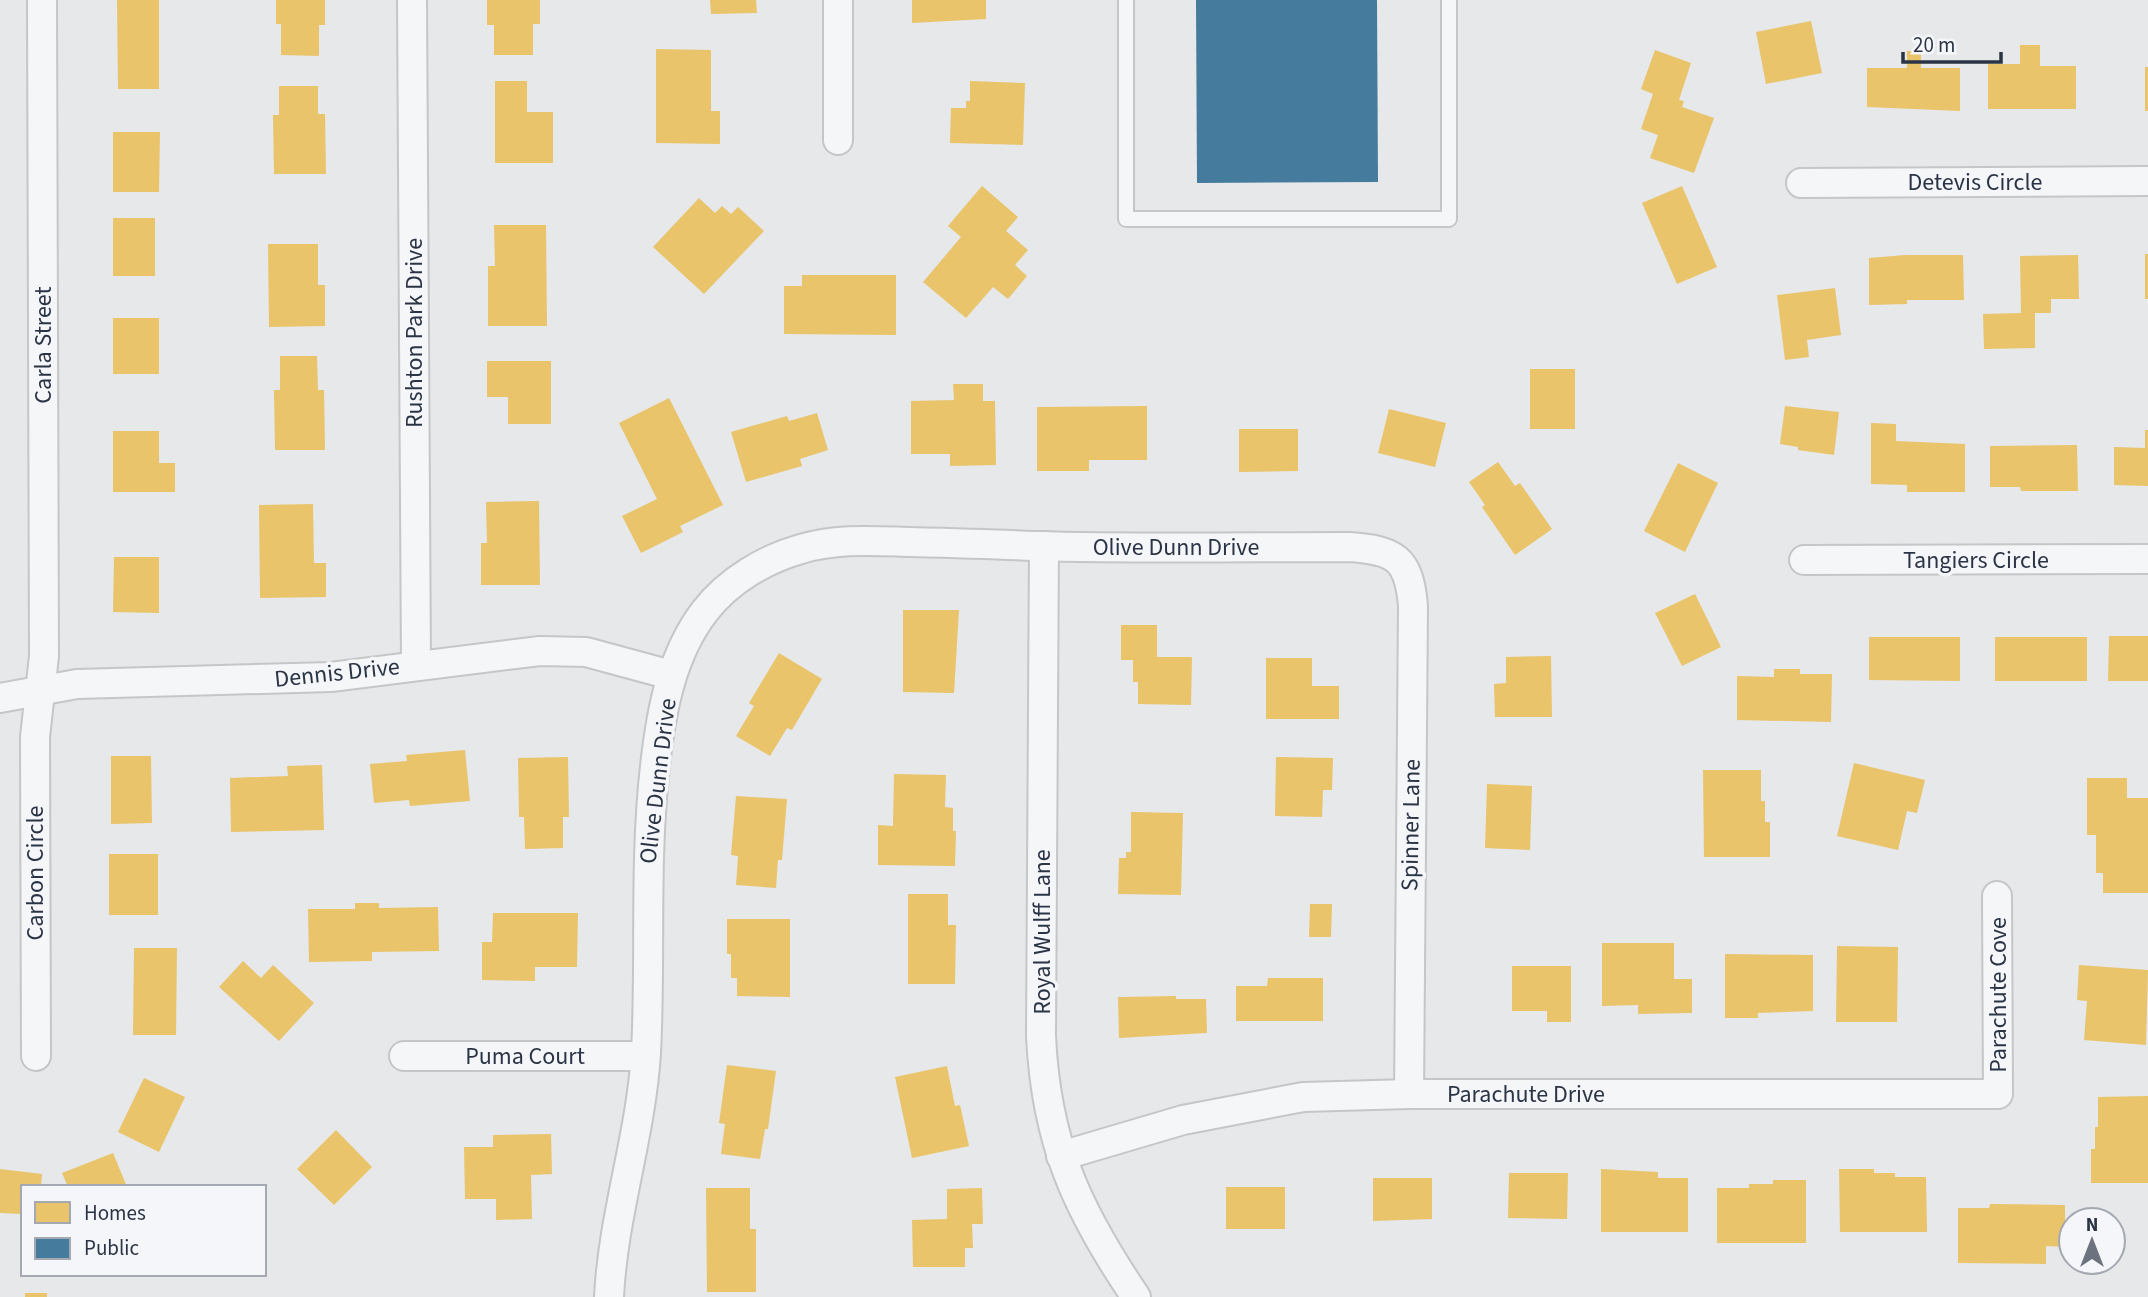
<svg xmlns="http://www.w3.org/2000/svg" width="2148" height="1297" font-family="'Source Sans 3',sans-serif">
	<style>
		.homes { fill: #e9c46a }
		.public { fill: #457b9d }
		.lines { fill: none; stroke-linecap: round; stroke-linejoin: round }
		.service-casing { stroke: #c4c6c8; stroke-width: 18 }
		.minor-casing { stroke: #c4c6c8; stroke-width: 32 }
		.service { stroke: #f5f6f7; stroke-width: 14 }
		.minor { stroke: #f5f6f7; stroke-width: 28 }
		.labels { text-anchor: middle; dominant-baseline: central; stroke-width: 7; stroke-linejoin: round; paint-order: stroke }
		.street-label { font-size: 24px; fill: #2b3445; stroke: #f4f6f9 }
	</style>
	<rect width="100%" height="100%" fill="#e6e8ea"/>
	<g class="homes">
		<polygon points="117,0 159,0 159,89 118,89"/>
		<polygon points="276,0 325,0 325,25 319,25 319,56 281,55 281,24 276,24"/>
		<polygon points="487,0 540,0 540,24 533,24 533,55 494,55 494,25 487,25"/>
		<polygon points="710,0 756,0 757,13 711,14"/>
		<polygon points="912,0 986,0 986,19 912,23"/>
		<polygon points="1811,21 1822,73 1766,84 1756,32"/>
		<polygon points="2020,45 2040,45 2040,66 2076,66 2076,109 1988,109 1988,64 2020,64"/>
		<polygon points="656,49 711,50 711,111 720,111 720,144 656,143"/>
		<polygon points="1655,50 1691,63 1679,100 1684,101 1682,107 1714,118 1694,173 1650,158 1658,135 1641,129 1653,94 1641,89"/>
		<polygon points="1907,51 1921,51 1921,68 1960,68 1960,111 1867,107 1867,68 1907,68"/>
		<rect x="2145" y="67" width="3" height="44"/>
		<polygon points="495,81 527,81 527,112 553,112 553,163 495,163"/>
		<polygon points="970,81 1025,83 1023,145 950,143 951,108 966,108 966,101 970,101"/>
		<polygon points="279,86 318,86 318,114 325,114 326,174 274,174 273,115 279,115"/>
		<polygon points="113,132 160,132 159,192 113,192"/>
		<polygon points="982,186 1018,217 1006,231 1028,250 1015,265 1027,276 1008,299 993,287 966,318 923,282 961,237 948,226"/>
		<polygon points="1682,186 1717,267 1677,284 1642,203"/>
		<polygon points="699,198 715,213 722,206 731,214 738,207 764,231 704,294 653,247"/>
		<rect x="113" y="218" width="42" height="58"/>
		<polygon points="494,225 546,225 547,326 488,326 488,266 495,266"/>
		<polygon points="268,244 318,244 318,285 325,285 325,326 269,327"/>
		<rect x="2145" y="254" width="3" height="45"/>
		<polygon points="1905,255 1963,255 1964,300 1907,300 1907,304 1869,305 1869,258"/>
		<polygon points="2078,255 2079,299 2051,299 2051,313 2035,313 2035,348 1984,349 1983,314 2021,313 2020,256"/>
		<polygon points="802,275 896,275 896,335 784,334 784,286 802,286"/>
		<polygon points="1835,288 1841,335 1807,340 1809,357 1785,360 1777,295"/>
		<rect x="113" y="318" width="46" height="56"/>
		<polygon points="280,356 317,356 318,390 324,390 325,450 275,450 274,390 280,390"/>
		<polygon points="487,361 551,361 551,424 508,424 508,397 487,397"/>
		<rect x="1530" y="369" width="45" height="60"/>
		<polygon points="953,384 983,384 983,401 995,401 996,465 950,466 950,454 911,454 911,401 954,400"/>
		<polygon points="669,398 723,505 680,526 683,532 641,553 622,516 657,499 619,423"/>
		<polygon points="1147,406 1147,460 1089,460 1089,471 1037,471 1037,407"/>
		<polygon points="1785,406 1839,412 1834,455 1798,450 1798,447 1780,444"/>
		<polygon points="1389,409 1446,423 1435,467 1378,453"/>
		<polygon points="817,413 828,450 800,459 802,466 746,482 731,432 787,416 789,421"/>
		<polygon points="1871,423 1896,424 1896,441 1965,444 1965,492 1907,492 1907,485 1871,484"/>
		<polygon points="1239,429 1298,429 1298,471 1239,472"/>
		<polygon points="2145,430 2148,430 2148,486 2114,485 2114,447 2145,448"/>
		<polygon points="113,431 159,431 159,463 175,463 175,492 113,492"/>
		<polygon points="2077,445 2078,491 2021,491 2020,487 1990,487 1990,446"/>
		<polygon points="1498,462 1515,486 1520,483 1552,529 1515,555 1482,507 1485,505 1469,482"/>
		<polygon points="1678,463 1718,483 1685,552 1644,531"/>
		<polygon points="539,501 540,585 481,585 481,543 487,543 486,502"/>
		<polygon points="313,504 314,563 326,563 326,597 260,598 259,505"/>
		<polygon points="114,557 159,557 159,613 113,612"/>
		<polygon points="1695,594 1721,647 1682,666 1655,613"/>
		<polygon points="903,610 959,610 954,693 903,692"/>
		<polygon points="1121,625 1157,625 1157,657 1192,657 1191,705 1138,704 1138,682 1133,682 1133,660 1121,660"/>
		<polygon points="2109,636 2148,636 2148,681 2108,681"/>
		<polygon points="1869,637 1960,637 1960,681 1869,680"/>
		<rect x="1995" y="637" width="92" height="44"/>
		<polygon points="779,653 822,679 792,730 787,728 770,756 736,736 754,706 749,703"/>
		<polygon points="1551,656 1552,717 1495,717 1494,684 1506,683 1506,657"/>
		<polygon points="1266,658 1312,658 1312,686 1339,686 1339,719 1266,719"/>
		<polygon points="1774,669 1800,669 1800,674 1832,674 1831,722 1737,720 1737,676 1774,677"/>
		<polygon points="465,750 470,801 410,806 409,800 374,803 370,764 407,761 406,755"/>
		<polygon points="111,756 151,756 152,823 111,824"/>
		<polygon points="568,757 569,817 563,817 563,848 525,849 524,817 519,817 518,758"/>
		<polygon points="1276,757 1333,758 1332,790 1323,790 1322,817 1275,816"/>
		<polygon points="1854,763 1925,780 1917,813 1907,811 1898,850 1837,836"/>
		<polygon points="322,765 324,830 231,832 230,778 288,776 287,766"/>
		<polygon points="1703,770 1761,770 1761,801 1765,801 1765,822 1770,822 1770,857 1704,857"/>
		<polygon points="894,774 946,775 945,807 953,808 953,831 956,831 955,866 878,865 878,825 893,826"/>
		<polygon points="2087,778 2127,778 2127,798 2148,798 2148,893 2103,893 2103,873 2096,873 2096,835 2087,835"/>
		<polygon points="1487,784 1532,786 1530,850 1485,848"/>
		<polygon points="736,796 787,799 782,860 778,860 776,888 736,885 738,856 731,855"/>
		<polygon points="1131,812 1183,813 1181,895 1118,894 1119,858 1126,858 1126,852 1131,852"/>
		<rect x="109" y="854" width="49" height="61"/>
		<polygon points="908,894 948,894 948,925 956,925 955,984 908,984"/>
		<polygon points="355,903 379,903 379,908 438,907 439,951 372,952 372,961 309,962 308,909 355,909"/>
		<polygon points="1310,904 1332,904 1331,937 1309,937"/>
		<polygon points="493,913 578,913 577,967 535,967 535,981 482,980 482,942 492,942"/>
		<polygon points="727,919 790,919 790,997 737,996 737,978 731,978 731,954 727,954"/>
		<polygon points="1602,943 1674,943 1674,979 1692,979 1692,1013 1638,1014 1638,1005 1602,1006"/>
		<polygon points="1837,946 1898,947 1897,1022 1836,1022"/>
		<polygon points="134,948 177,948 176,1035 133,1035"/>
		<polygon points="1725,954 1813,955 1813,1011 1758,1013 1758,1018 1725,1018"/>
		<polygon points="243,961 261,978 273,965 314,1003 279,1041 219,987"/>
		<polygon points="2079,965 2148,970 2146,1045 2084,1040 2087,1001 2077,1000"/>
		<polygon points="1512,966 1571,966 1571,1022 1547,1022 1547,1011 1512,1011"/>
		<polygon points="1268,978 1323,978 1323,1021 1236,1021 1236,986 1267,986"/>
		<polygon points="1176,996 1176,999 1206,999 1207,1033 1119,1038 1118,997"/>
		<polygon points="727,1065 776,1071 768,1129 765,1129 760,1159 721,1154 725,1124 719,1123"/>
		<polygon points="947,1066 955,1106 960,1105 969,1146 912,1158 895,1077"/>
		<polygon points="144,1078 185,1097 159,1152 118,1132"/>
		<polygon points="2148,1096 2148,1183 2091,1183 2091,1149 2095,1149 2095,1127 2098,1127 2098,1097"/>
		<polygon points="336,1130 372,1167 334,1205 297,1169"/>
		<polygon points="551,1134 552,1174 531,1175 532,1219 496,1220 496,1199 465,1199 464,1147 493,1147 493,1135"/>
		<polygon points="113,1153 127,1187 68,1187 62,1173"/>
		<polygon points="0,1169 42,1174 41,1187 23,1187 23,1214 0,1213"/>
		<polygon points="1601,1169 1658,1172 1658,1178 1688,1178 1688,1232 1601,1232"/>
		<polygon points="1839,1169 1874,1169 1874,1173 1895,1173 1895,1177 1926,1177 1927,1232 1840,1232"/>
		<polygon points="1509,1173 1568,1173 1567,1219 1508,1218"/>
		<polygon points="1373,1178 1432,1178 1432,1219 1373,1221"/>
		<polygon points="1773,1180 1806,1180 1806,1243 1717,1243 1717,1188 1749,1188 1749,1184 1773,1184"/>
		<rect x="1226" y="1187" width="59" height="42"/>
		<polygon points="706,1188 750,1188 750,1229 756,1229 756,1292 707,1292"/>
		<polygon points="982,1188 983,1224 972,1224 973,1248 965,1248 965,1267 913,1267 912,1220 947,1219 947,1189"/>
		<polygon points="1990,1204 2065,1205 2065,1247 2046,1246 2046,1264 1958,1263 1958,1208 1989,1208"/>
		<rect x="25" y="1293" width="22" height="4"/>
	</g>
	<polygon class="public" points="1196,0 1377,0 1378,182 1197,183"/>
	<g class="lines">
		<defs>
			<polyline id="service" points="1126,0 1126,219 1449,219 1449,0"/>
			<g id="minor">
				<polyline points="412,0 416,666"/>
				<polyline points="838,140 838,0"/>
				<polyline points="1801,183 2148,181"/>
				<path d="M1044 546 1041 1036C1046 1143 1077 1210 1136 1297"/>
				<polyline points="1804,560 2148,559"/>
				<polyline points="0,698 77,684 331,677 540,651 586,652 671,675"/>
				<polyline points="36,1056 35,737 44,656 42,0"/>
				<polyline points="404,1056 645,1056"/>
				<polyline points="1061,1156 1183,1120 1303,1097 1409,1094 1998,1094 1997,896"/>
				<path d="M609 1297C613 1215 641 1135 646 1053 651 956 644 864 655 766 661 712 671 655 705 611 728 581 765 559 801 549 837 538 874 541 910 542 951 543 992 544 1034 546 1139 549 1244 547 1349 547 1395 550 1409 558 1413 606L1409 1094"/>
			</g>
		</defs>
		<use href="#service" class="service-casing"/>
		<use href="#minor" class="minor-casing"/>
		<use href="#service" class="service"/>
		<use href="#minor" class="minor"/>
	</g>
	<g class="labels">
		<g class="street-label">
			<text x="1975" y="182">Detevis Circle</text>
			<text transform="translate(414 333) rotate(-90)">Rushton Park Drive</text>
			<text transform="translate(43 345) rotate(-90)">Carla Street</text>
			<text x="1176" y="547">Olive Dunn Drive</text>
			<text x="1976" y="560">Tangiers Circle</text>
			<text transform="translate(337 673) rotate(-6)">Dennis Drive</text>
			<text transform="translate(658 781) rotate(-83)">Olive Dunn Drive</text>
			<text transform="translate(1411 825) rotate(-89)">Spinner Lane</text>
			<text transform="translate(35 873) rotate(-90)">Carbon Circle</text>
			<text transform="translate(1042 932) rotate(-90)">Royal Wulff Lane</text>
			<text transform="translate(1998 995) rotate(-90)">Parachute Cove</text>
			<text x="525" y="1056">Puma Court</text>
			<text x="1526" y="1094">Parachute Drive</text>
		</g>
	</g>
	<rect x="21" y="1185" width="245" height="91" fill="#f4f6f9" stroke="#a4a8b1" stroke-width="2"/>
	<rect x="35" y="1202" width="35" height="21" fill="#e9c46a" stroke="#a4a8b1" stroke-width="2"/>
	<text x="84" y="1220" font-size="21" fill="#2b3445">Homes</text>
	<rect x="35" y="1238" width="35" height="21" fill="#457b9d" stroke="#a4a8b1" stroke-width="2"/>
	<text x="84" y="1255" font-size="21" fill="#2b3445">Public</text>
	<g transform="translate(2092 1241)"><circle r="33" fill="#f4f6f9" stroke="#a4a8b1" stroke-width="2"/>
	<path d="M0-5L12 26L0 18L-12 26Z" fill="#6c737f"/>
	<text y="-10" font-size="19" font-weight="bold" text-anchor="middle" fill="#2b3445">N</text>
	</g>
	<path d="M1903 52v10h98v-10" fill="none" stroke="#2b3445" stroke-width="3.5"/>
	<text x="1913" y="52" font-size="21" fill="#2b3445" stroke="#f4f6f9" stroke-width="5" paint-order="stroke">20 m</text>
</svg>
